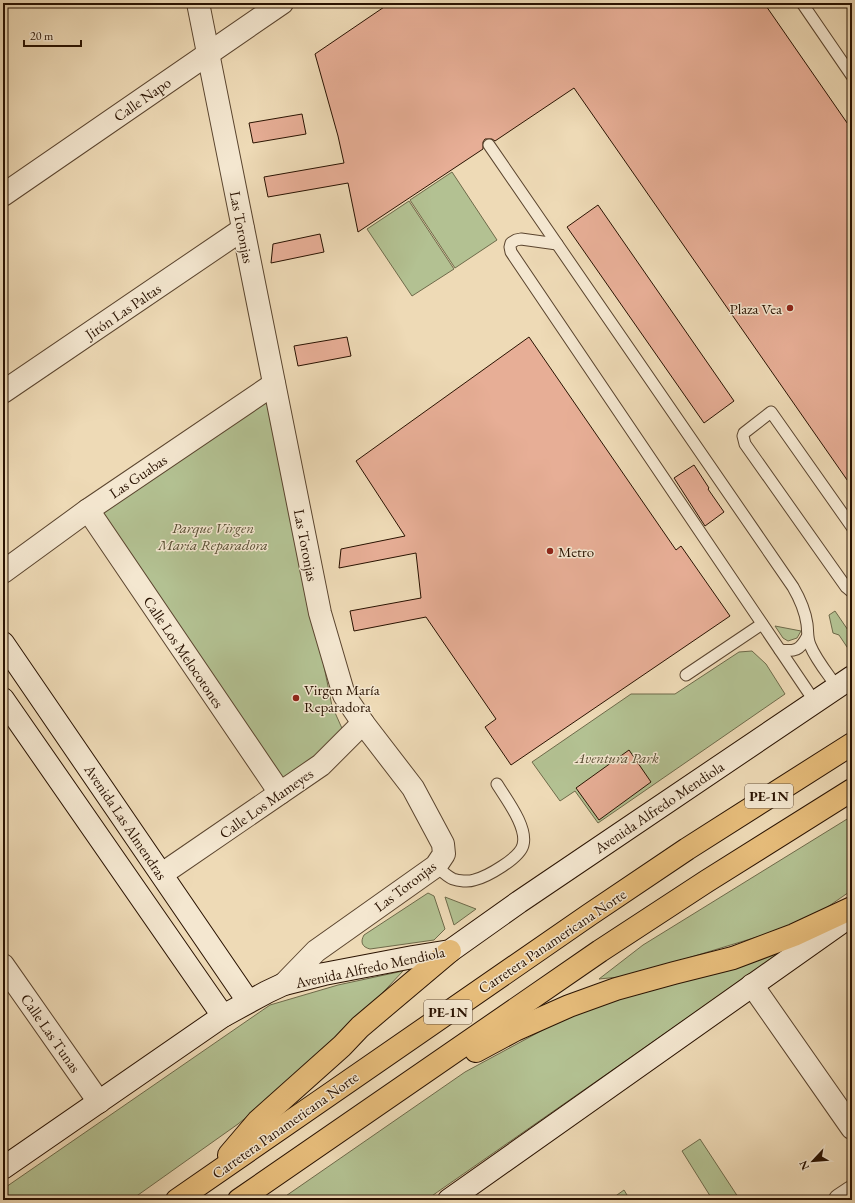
<svg xmlns="http://www.w3.org/2000/svg" width="855" height="1203" font-family="'EB Garamond',serif">
	<style>
		.green { fill: #b3c192; stroke: #6e6a4a }
		.building { fill: #e7ae96; stroke: #291201 }
		.lines { fill: none; stroke-linecap: round; stroke-linejoin: round }
		.lane-casing { stroke: #5a442e; stroke-width: 13 }
		.street-casing { stroke: #5a442e; stroke-width: 24 }
		.secondary-casing { stroke: #291201; stroke-width: 24 }
		.highway-casing { stroke: #291201; stroke-width: 24 }
		.lane { stroke: #f4e7d0; stroke-width: 11 }
		.street { stroke: #f4e7d0; stroke-width: 22 }
		.secondary { stroke: #f4e7d0; stroke-width: 22 }
		.highway { stroke: #e7bd7b; stroke-width: 22 }
		.poi-dot { fill: #8f2418; stroke: #f4e7d0; stroke-width: 1.5 }
		.labels { text-anchor: middle; dominant-baseline: central; stroke-width: 3; stroke-linejoin: round; paint-order: stroke }
		.shield { fill: #f4e7d0; stroke: #66523f; stroke-width: 1 }
		.shield-label { font-size: 14px; font-weight: bold; fill: #291201 }
		.street-label { font-size: 15px; fill: #291201; stroke: #f4e7d0 }
		.poi-label { font-size: 15px; fill: #291201; stroke: #f4e7d0; text-anchor: start }
		.park-label { font-size: 15px; font-style: italic; fill: #594f34; stroke: #f4e7d0 }
	</style>
	<rect width="100%" height="100%" fill="#eedab6"/>
	<filter id="stains"><feTurbulence type="fractalNoise" baseFrequency=".005" numOctaves="4"/><feColorMatrix values="0 0 0 0 .2 0 0 0 0 .09 0 0 0 0 .02 0 0 0 .5 -.17"/></filter>
	<radialGradient id="worn" r=".72"><stop offset=".6" stop-color="#630" stop-opacity="0"/><stop offset="1" stop-color="#630" stop-opacity=".3"/></radialGradient>
	<g class="green">
		<polygon points="452,172 497,240 455,268 410,200"/>
		<polygon points="409,201 454,269 412,296 367,229"/>
		<polygon points="269,394 332,706 345,735 280,782 98,513"/>
		<polygon points="835,611 852,636 852,648 849,650 839,635 833,633 829,615"/>
		<polygon points="775,626 801,631 797,638 788,641 783,638"/>
		<polygon points="752,651 766,664 785,694 598,823 575,791 560,801 532,762 631,694 675,694 739,652"/>
		<polygon points="852,816 852,890 806,922 629,976 599,979 643,945"/>
		<path d="M428 893 434 896 445 929 434 940 370 949C362 947 360 942 364 935Z"/>
		<polygon points="445,897 476,909 454,925"/>
		<polygon points="809,933 426,1200 280,1200 465,1072 565,1018"/>
		<polygon points="403,971 328,1051 238,1124 131,1200 3,1200 3,1189 270,1005 338,985"/>
		<polygon points="700,1139 740,1200 710,1200 712,1199 682,1151"/>
		<polygon points="624,1190 630,1200 610,1200"/>
	</g>
	<g class="building">
		<polygon points="390,3 764,3 852,130 852,487 574,88 495,141 492,139 485,139 483,142 483,149 358,232 348,183 268,197 264,177 344,163 338,136 315,54"/>
		<polygon points="302,114 306,134 253,143 249,123"/>
		<polygon points="598,205 734,401 704,423 567,227"/>
		<polygon points="320,234 324,252 271,263 273,244"/>
		<polygon points="347,337 351,356 298,366 294,346"/>
		<polygon points="529,337 676,550 681,546 730,616 511,765 485,727 496,719 426,617 354,631 350,611 421,598 416,553 339,568 341,549 405,536 356,461"/>
		<polygon points="694,465 709,488 708,489 724,512 705,526 674,478"/>
		<polygon points="629,750 651,782 599,820 576,788"/>
	</g>
	<g class="lines">
		<defs>
			<g id="lane">
				<polyline points="802,3 852,76"/>
				<path d="M489 145 793 587C800 599 805 610 807 624 808 632 807 638 810 645 816 660 828 674 837 687"/>
				<polyline points="557,244 521,239 516,240 511,243 510,247 511,252 815,702"/>
				<polyline points="852,527 771,412 744,433 743,436 745,444 846,587 852,592"/>
				<path d="M780 650C795 652 800 650 807 637"/>
				<polyline points="686,675 762,624"/>
				<path d="M436 866C441 870 446 876 453 879 458 881 469 882 474 880 487 877 520 858 523 845 528 827 506 799 497 784"/>
			</g>
			<g id="street">
				<polyline points="198,3 320,613 344,695 363,723 413,788 443,844 444,854 436,866 316,951 284,984"/>
				<polyline points="3,195 282,3"/>
				<polyline points="3,392 243,229"/>
				<polyline points="88,510 280,793"/>
				<polyline points="3,572 88,510 274,384"/>
				<polyline points="162,874 321,765 363,723"/>
				<polyline points="3,965 99,1102"/>
				<polyline points="752,985 852,1128"/>
				<polyline points="840,1200 852,1192"/>
			</g>
			<g id="secondary">
				<polyline points="3,643 248,1001"/>
				<polyline points="3,699 223,1016"/>
				<polyline points="3,1168 223,1016 267,992 284,984 324,974 413,957 450,951 519,902 852,677"/>
				<polyline points="449,1200 852,915"/>
			</g>
			<g id="highway">
				<polyline points="476,1051 515,1030 569,1006 616,989 674,973 733,958 794,935 852,908"/>
				<polyline points="229,1155 258,1121 342,1046 360,1027 450,951"/>
				<polyline points="177,1200 589,915 687,849 852,744"/>
				<polyline points="239,1200 600,951 707,881 852,790"/>
			</g>
		</defs>
		<use href="#lane" class="lane-casing"/>
		<use href="#street" class="street-casing"/>
		<use href="#secondary" class="secondary-casing"/>
		<use href="#highway" class="highway-casing"/>
		<use href="#lane" class="lane"/>
		<use href="#street" class="street"/>
		<use href="#secondary" class="secondary"/>
		<use href="#highway" class="highway"/>
	</g>
	<g class="poi-dot">
		<circle cx="790" cy="308" r="4"/>
		<circle cx="550" cy="551" r="4"/>
		<circle cx="296" cy="698" r="4"/>
	</g>
	<g class="labels">
		<g class="shield">
			<rect x="745" y="784" width="48" height="24" rx="3"/>
			<rect x="424" y="1000" width="48" height="24" rx="3"/>
		</g>
		<g class="shield-label">
			<text x="769" y="796">PE-1N</text>
			<text x="448" y="1012">PE-1N</text>
		</g>
		<g class="street-label">
			<text transform="translate(142 99) rotate(-35)">Calle Napo</text>
			<text transform="translate(242 227) rotate(79)">Las Toronjas</text>
			<text transform="translate(123 311) rotate(-34)">Jirón Las Paltas</text>
			<text transform="translate(138 476) rotate(-34)">Las Guabas</text>
			<text transform="translate(306 545) rotate(79)">Las Toronjas</text>
			<text transform="translate(184 652) rotate(56)">Calle Los Melocotones</text>
			<text transform="translate(266 803) rotate(-35)">Calle Los Mameyes</text>
			<text transform="translate(659 807) rotate(-34)">Avenida Alfredo Mendiola</text>
			<text transform="translate(126 822) rotate(56)">Avenida Las Almendras</text>
			<text transform="translate(405 886) rotate(-37)">Las Toronjas</text>
			<text transform="translate(552 941) rotate(-34)">Carretera Panamericana Norte</text>
			<text transform="translate(370 967) rotate(-12)">Avenida Alfredo Mendiola</text>
			<text transform="translate(51 1033) rotate(55)">Calle Las Tunas</text>
			<text transform="translate(285 1125) rotate(-35)">Carretera Panamericana Norte</text>
		</g>
		<g class="poi-label">
			<text x="782" y="308" text-anchor="end">Plaza Vea</text>
			<text x="558" y="551">Metro</text>
			<text x="304" y="689">Virgen María<tspan x="304" dy="17">Reparadora</tspan></text>
		</g>
		<g class="park-label">
			<text x="213" y="527">Parque Virgen<tspan x="213" dy="17">María Reparadora</tspan></text>
			<text x="617" y="757">Aventura Park</text>
		</g>
	</g>
	<rect width="855" height="1203" fill="none" stroke="#eedab6" stroke-width="16"/>
	<rect x="4" y="4" width="847" height="1195" fill="none" stroke="#291201" stroke-width="2"/>
	<rect x="8" y="8" width="839" height="1187" fill="none" stroke="#291201"/>
	<g transform="translate(813 1161) rotate(244)" stroke="#f4e7d0" stroke-width="3" paint-order="stroke">
	<path d="M0-3L7 15L0 10L-7 15Z" fill="#291201"/>
	<text y="-6" font-size="11" font-weight="bold" text-anchor="middle" fill="#291201">N</text>
	</g>
	<path d="M24 40v6h57v-6" fill="none" stroke="#291201" stroke-width="2"/>
	<text x="30" y="40" font-size="12" fill="#291201" stroke="#f4e7d0" stroke-width="3" paint-order="stroke">20 m</text>
	<rect width="100%" height="100%" filter="url(#stains)"/>
	<rect width="100%" height="100%" fill="url(#worn)"/>
</svg>
